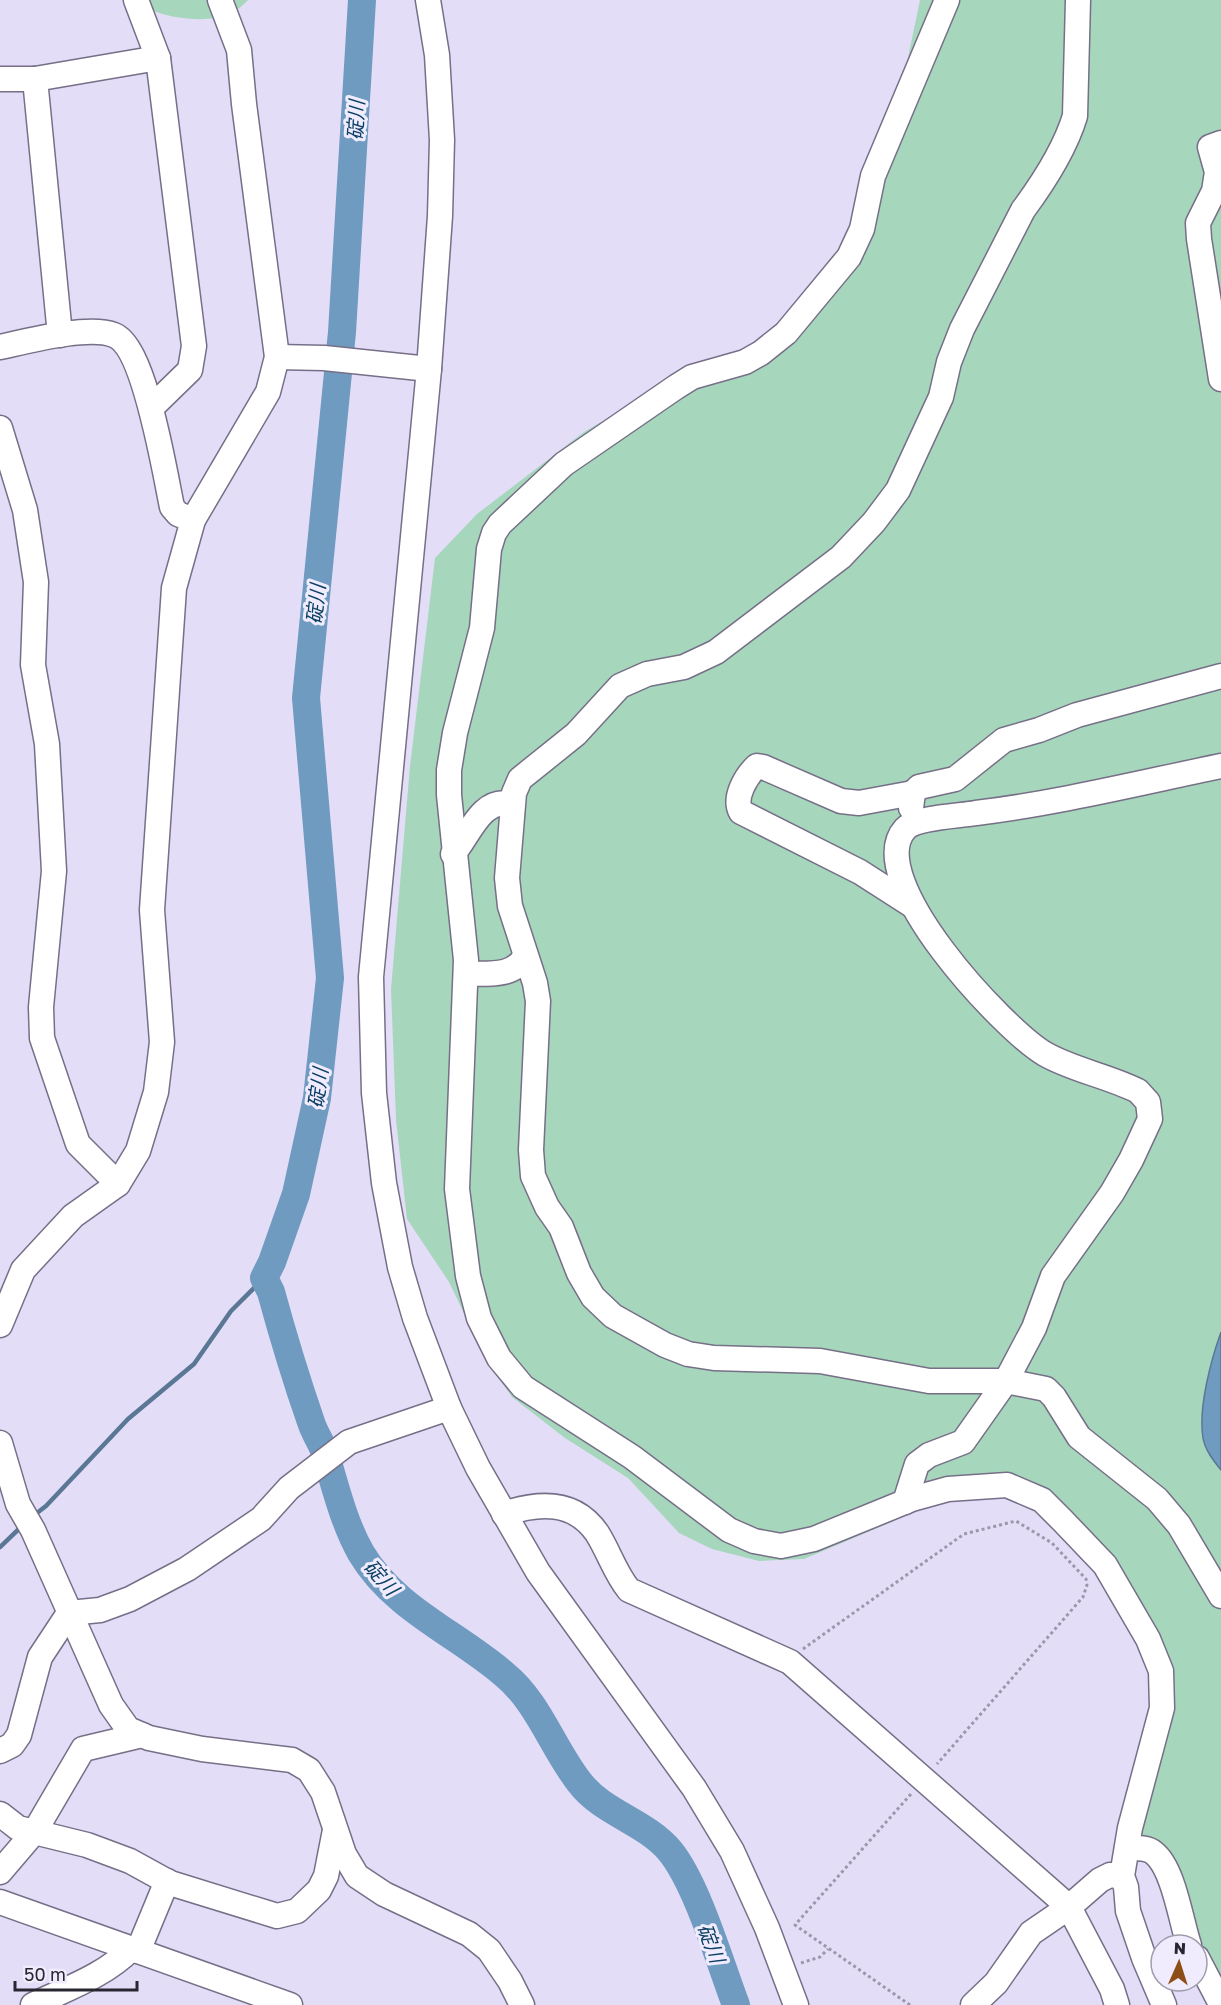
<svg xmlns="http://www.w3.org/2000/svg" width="1221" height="2005" font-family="'Golos Text','Noto Sans JP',sans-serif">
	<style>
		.green { fill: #a6d7bc }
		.water { fill: #6f9bc0; stroke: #5a7895; stroke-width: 1.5 }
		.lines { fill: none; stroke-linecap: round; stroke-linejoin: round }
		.stream { stroke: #5a7895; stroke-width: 4.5 }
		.river { stroke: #6f9bc0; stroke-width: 28 }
		.minor-casing { stroke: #766f87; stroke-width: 27 }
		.path { stroke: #9c97ac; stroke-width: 3; stroke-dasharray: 3 3; stroke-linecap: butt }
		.minor { stroke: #fff; stroke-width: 24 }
		.labels { text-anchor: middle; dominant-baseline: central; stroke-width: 6; stroke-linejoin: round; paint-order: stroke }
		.water-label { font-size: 20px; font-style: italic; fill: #0c4065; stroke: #f0ecfd }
	</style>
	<rect width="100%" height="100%" fill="#e4ddf8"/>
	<g class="green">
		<path d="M134 0H248C244 4 239 9 233 12 208 26 155 18 134 0Z"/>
		<polygon points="920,0 1221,0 1221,2005 1152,1865 1137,1854 1169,1671 1049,1498 954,1479 894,1521 804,1559 759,1561 712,1549 679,1533 628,1478 565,1438 512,1397 488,1363 449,1282 407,1219 396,1120 391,989 410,766 435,558 477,514 584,432 702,363 757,347 809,293 852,235 904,77"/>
	</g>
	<path class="water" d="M1221 1332V1470C1213 1460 1205 1450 1203 1438 1198 1408 1211 1360 1221 1332Z"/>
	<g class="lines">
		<g class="stream">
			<polyline points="33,1516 46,1506 128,1419 194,1364 231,1311 264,1278"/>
			<polyline points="0,1547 22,1526"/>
		</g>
		<path class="river" d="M362 0 342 332 306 698 330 978 317 1098 296 1194 272 1262 264 1278 271 1292C283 1336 296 1379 311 1422 315 1435 324 1446 327 1459 336 1490 345 1525 361 1553 394 1609 458 1634 505 1675 539 1703 553 1749 580 1783 603 1813 646 1822 670 1851 697 1884 720 1963 736 2005"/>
		<defs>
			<g id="minor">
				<polyline points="136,0 158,58 194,346 190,370 152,407"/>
				<polyline points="428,0 437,55 442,140 440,216 429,369 371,977 374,1093 384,1183 400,1267 415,1318 449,1408 478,1468 538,1572 694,1788 732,1851 767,1928 796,2005"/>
				<polyline points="947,0 873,176 862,229 849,257 786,333 761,353 745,362 692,377 676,387 564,464 500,524 494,533 489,549 482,628 455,733 449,770 449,795 466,960 457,1189 468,1276 479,1318 499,1358 523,1387 632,1457 729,1530 754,1541 781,1546 814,1539 912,1499 948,1489 1007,1485 1042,1500 1063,1521 1105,1565 1148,1639 1161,1671 1162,1708 1130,1828 1122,1876 1126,1887 1128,1911 1144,1958 1164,2005"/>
				<path d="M1078 0 1075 116C1065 149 1043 183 1023 210L962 329 949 362 941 397 898 490 874 522 841 557 716 652 684 667 647 674 620 686 576 734 520 779 514 793 507 878 510 906 535 983 538 1001 531 1150 533 1176 547 1207 561 1227 579 1273 593 1297 613 1316 665 1345 688 1354 714 1358 820 1361 929 1381H1006L1046 1389 1054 1397 1079 1437 1157 1499 1179 1525 1221 1596"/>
				<polyline points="0,79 35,79 158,58"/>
				<polyline points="35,79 60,335"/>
				<polyline points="1221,143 1210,147 1217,172 1214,191 1198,223 1199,239 1221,379"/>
				<path d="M0 347C28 341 88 325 114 335 145 347 165 474 172 507L178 514 193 520"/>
				<polyline points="277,357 324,358 429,369"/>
				<polyline points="0,428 25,510 36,582 33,665 47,744 54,871 41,1007 42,1038 78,1144 118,1184"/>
				<polyline points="911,808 913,793 919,787 955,779 1004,740 1039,730 1077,715 1221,676"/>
				<path d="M453 854C469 836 481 798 509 804L512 813"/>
				<path d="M913 906 860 872 741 812C733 798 746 776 757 766L763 767 841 801 859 803 913 793"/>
				<path d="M466 974C487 973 514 978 525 956"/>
				<polyline points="0,1325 23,1270 73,1216 118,1184 138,1151 156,1092 162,1042 152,910 174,588 193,520 268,392 277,357 244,104 239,50 220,0"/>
				<polyline points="0,1443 18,1504 33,1530 111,1705 128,1729 149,1738 202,1749 292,1760 309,1770 323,1792 344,1854 357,1876 384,1894 469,1934 489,1950 510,1981 522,2005"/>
				<path d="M905 1502 917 1464 929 1455 963 1442 1006 1381 1034 1328 1053 1276 1112 1193 1131 1160 1150 1119 1148 1102 1138 1091C1108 1076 1073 1070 1045 1054 1003 1029 861 878 905 829 916 817 960 816 976 813 1058 803 1139 783 1221 766"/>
				<path d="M504 1514C539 1502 574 1500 597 1533 609 1552 615 1573 629 1590L790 1662 1069 1907 1112 1989 1117 2005"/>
				<polyline points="0,1751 12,1745 19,1735 40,1657 69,1613 100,1610 130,1599 187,1569 261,1519 289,1488 349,1442 449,1408"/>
				<polyline points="0,1814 18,1828 87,1845 130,1861 170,1883 277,1916 297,1911 319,1890 326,1876 335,1830"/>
				<path d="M1127 1848C1135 1848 1147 1847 1154 1853 1174 1869 1181 1922 1189 1945"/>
				<polyline points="0,1872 35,1831 83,1749 142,1735"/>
				<polyline points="0,1902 290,2005"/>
				<polyline points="138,1951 167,1881"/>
				<polyline points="1197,1958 1221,2004"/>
				<path d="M33 2005C68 1988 104 1976 131 1949"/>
				<polyline points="973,2005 996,1983 1031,1933 1069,1907 1100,1880 1110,1875 1122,1876"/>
			</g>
		</defs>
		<use href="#minor" class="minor-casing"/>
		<g class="path">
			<polyline points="803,1649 964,1534 1016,1521 1052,1543 1086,1579 1087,1585 1083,1597 937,1764"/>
			<polyline points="801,1963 820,1957 828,1949"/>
			<polyline points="910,2005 795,1925 911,1794"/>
		</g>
		<use href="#minor" class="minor"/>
	</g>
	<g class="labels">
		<g class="water-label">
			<text transform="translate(355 120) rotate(-87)">碇川</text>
			<text transform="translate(315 604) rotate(-84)">碇川</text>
			<text transform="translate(317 1088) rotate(-82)">碇川</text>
			<text transform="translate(382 1577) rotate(48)">碇川</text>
			<text transform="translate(712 1943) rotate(69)">碇川</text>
		</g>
	</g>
	<g transform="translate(1179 1963) rotate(3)"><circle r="28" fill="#f0ecfd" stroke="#a09dab" stroke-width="1.5"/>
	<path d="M0-4.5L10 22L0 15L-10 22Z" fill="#8e4e18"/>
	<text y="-9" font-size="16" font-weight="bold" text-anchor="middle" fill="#282630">N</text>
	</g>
	<path d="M15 1981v9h122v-9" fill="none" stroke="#282630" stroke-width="3"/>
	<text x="24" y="1981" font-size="18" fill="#282630" stroke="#f0ecfd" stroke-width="4.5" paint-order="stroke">50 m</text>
</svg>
